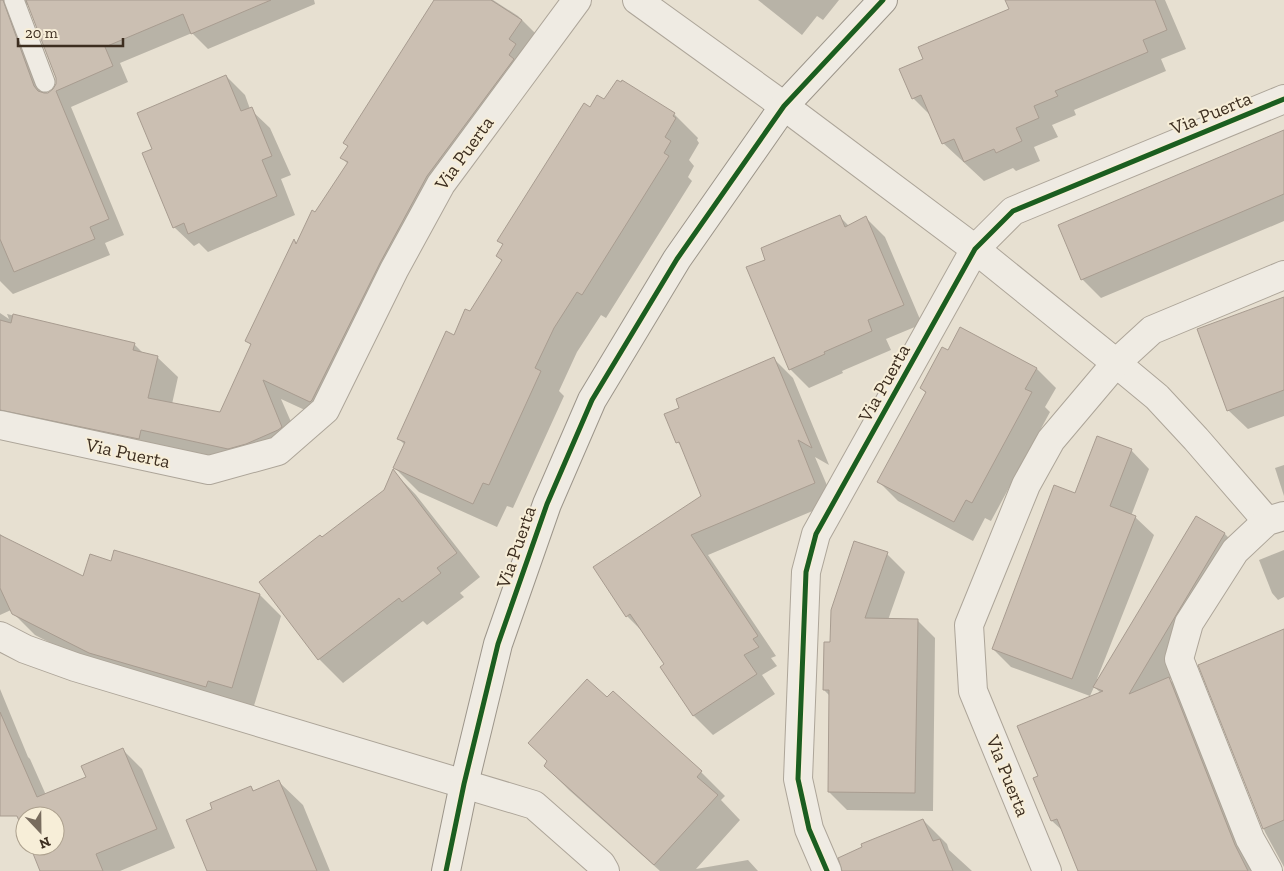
<svg xmlns="http://www.w3.org/2000/svg" width="1284" height="871" font-family="'Zilla Slab',serif">
	<style>
		.shadow { fill: #0003; fill-rule: evenodd }
		.building { fill: #cbbfb2; stroke: #a89c90 }
		.lines { fill: none; stroke-linecap: round; stroke-linejoin: round }
		.lane-casing { stroke: #ada599; stroke-width: 21 }
		.street-casing { stroke: #ada599; stroke-width: 30 }
		.secondary-casing { stroke: #9c958a; stroke-width: 30 }
		.lane { stroke: #efebe3; stroke-width: 19 }
		.street { stroke: #efebe3; stroke-width: 28 }
		.secondary { stroke: #efebe3; stroke-width: 28 }
		.cycleway-casing { stroke: #f7eed8; stroke-width: 8 }
		.cycleway { stroke: #1b5e20; stroke-width: 5 }
		.labels { text-anchor: middle; dominant-baseline: central; stroke-width: 4; stroke-linejoin: round; paint-order: stroke }
		.street-label { font-size: 19px; fill: #3d2e20; stroke: #f7eed8 }
	</style>
	<rect width="100%" height="100%" fill="#e7e0d1"/>
	<g class="shadow">
		<path d="M0 0H314L315 4 208 49 192 33 120 63 128 82 71 107 124 235 105 243 110 255 13 294 0 281ZM27 5H29L57 78V85L50 94H48L19 21 21 9Z"/>
		<polygon points="442,0 493,0 518,16 538,36 447,197 331,422 281,399 302,447 249,468 0,425 0,313 9,319 7,314 134,344 144,354 157,357 178,377 172,404 220,414 252,346 247,341 295,241 298,244 315,213 348,164 342,158 349,147 344,143"/>
		<polygon points="758,0 839,0 823,20 817,16 802,35"/>
		<polygon points="1009,0 1165,0 1186,49 1161,59 1166,71 1074,110 1076,115 1052,125 1058,137 1034,147 1040,161 1016,171 1013,168 984,181 943,143 932,117 913,98 925,60 1011,9"/>
		<polygon points="226,76 245,95 250,109 270,128 291,175 281,179 295,215 208,252 199,243 194,246 174,227 153,150"/>
		<polygon points="605,101 674,114 698,138 697,140 699,143 689,160 694,166 688,177 692,181 606,318 601,315 577,352 559,391 564,396 513,508 507,506 497,527 419,492 395,468 405,445 399,439 455,337 502,261 497,256 504,246 499,241 590,108"/>
		<polygon points="1284,131 1284,221 1101,298 1082,279"/>
		<polygon points="840,217 849,226 866,218 885,237 922,324 886,339 891,350 842,371 843,373 809,388 790,369 767,260"/>
		<polygon points="1284,298 1284,416 1248,429 1228,410"/>
		<polygon points="961,328 1037,369 1056,388 1045,407 1050,412 991,521 985,518 973,541 898,501 879,482 926,393 921,388 948,352"/>
		<polygon points="774,359 793,378 829,465 815,457 834,502 708,555 776,656 771,658 777,666 762,675 775,694 713,735 694,716 662,667 665,665 642,631 627,616 702,496 683,447 677,442"/>
		<polygon points="1131,450 1149,469 1131,516 1135,517 1154,535 1097,679 1098,680 1197,517 1225,534 1245,555 1170,680 1190,699 1258,871 1080,871 1063,831 1052,821 1040,776 1101,693 1094,687 1090,696 1011,667 993,649 1076,495"/>
		<polygon points="1284,465 1284,496 1275,468"/>
		<polygon points="393,471 416,495 480,577 460,593 464,597 427,625 423,621 343,683 319,659 322,539 385,491"/>
		<polygon points="0,534 12,543 84,578 112,562 260,595 281,616 253,709 111,674 35,635 13,613 11,610 0,615"/>
		<polygon points="1284,550 1284,597 1278,600 1272,593 1259,560"/>
		<polygon points="887,554 905,572 888,620 917,620 935,638 933,811 847,810 829,792 830,696 824,690 831,644"/>
		<polygon points="1284,630 1284,867 1265,832 1200,665"/>
		<polygon points="0,689 28,757 30,759 46,795 87,777 123,750 142,769 175,848 120,871 53,871 31,846 55,846 55,816 25,816 25,832 16,809 0,816"/>
		<polygon points="608,699 701,772 725,796 721,800 740,820 696,869 748,860 758,871 660,871 569,790 545,766"/>
		<polygon points="279,782 303,805 330,871 209,871 214,810 251,787 255,792"/>
		<polygon points="923,820 947,844 949,850 972,871 859,871"/>
	</g>
	<g class="building">
		<polygon points="0,0 3,0 34,86 38,91 44,93 48,93 53,89 56,84 56,78 26,0 271,0 191,34 183,14 105,47 113,66 56,91 109,219 90,227 95,239 14,272 0,239"/>
		<polygon points="434,0 491,0 522,20 509,39 516,44 509,55 514,59 427,176 380,263 312,400 310,402 263,380 282,427 278,430 246,444 228,449 141,430 139,439 0,410 0,320 11,323 13,314 135,343 133,350 158,356 148,398 220,412 251,344 245,341 294,239 296,244 312,210 315,212 348,162 340,158 348,146 343,143"/>
		<polygon points="1005,0 1155,0 1167,30 1143,40 1148,52 1055,91 1058,96 1034,106 1039,118 1016,128 1022,141 996,153 994,149 964,162 954,139 942,144 921,95 912,99 899,69 923,59 918,47 1009,9"/>
		<polygon points="226,75 241,111 252,107 272,156 262,160 277,196 188,234 184,223 173,228 142,153 152,149 137,113"/>
		<polygon points="617,80 621,82 622,80 675,113 673,116 676,118 665,137 671,141 664,153 669,156 582,295 577,292 554,328 535,368 541,371 489,485 483,483 473,504 393,468 405,442 397,439 446,331 454,335 465,309 470,311 502,260 496,256 503,244 497,241 584,103 590,107 597,95 604,99"/>
		<polygon points="1284,130 1284,194 1081,280 1058,225"/>
		<polygon points="840,215 845,227 866,216 904,305 868,320 872,331 824,352 825,354 789,370 746,267 765,260 761,248"/>
		<polygon points="1284,297 1284,390 1227,411 1197,329"/>
		<polygon points="960,327 1037,368 1025,389 1032,392 972,503 966,500 954,522 877,482 926,392 920,388 942,347 948,350"/>
		<polygon points="774,357 812,448 798,440 815,483 691,535 758,636 753,639 759,647 744,655 757,674 693,716 660,667 664,664 630,614 626,617 593,567 701,496 679,442 676,443 664,414 679,408 676,399"/>
		<polygon points="1097,436 1132,449 1110,506 1136,516 1072,679 992,649 1054,485 1075,493"/>
		<polygon points="393,469 457,553 437,568 441,573 402,602 399,598 318,660 259,582 320,535 322,537 384,490"/>
		<polygon points="1196,516 1225,533 1129,694 1169,677 1235,845 1248,871 1078,871 1057,819 1051,821 1033,778 1038,776 1017,726 1103,691 1093,687"/>
		<polygon points="0,535 83,576 90,554 111,561 114,550 260,594 232,688 208,681 206,687 89,653 12,614 0,588"/>
		<polygon points="854,541 888,552 865,618 918,619 915,793 828,792 829,690 823,690 824,642 830,642 831,610"/>
		<polygon points="1284,629 1284,820 1263,829 1198,665"/>
		<polygon points="587,679 607,697 613,691 702,771 697,777 718,795 654,865 544,766 547,761 528,743"/>
		<polygon points="0,712 37,797 86,777 81,766 123,748 157,829 96,854 103,871 40,871 30,846 55,846 55,816 25,816 25,835 17,816 0,816"/>
		<polygon points="279,780 317,871 207,871 186,820 212,809 210,803 251,786 253,791"/>
		<polygon points="923,819 933,841 940,839 953,871 842,871 838,858 862,847 861,844"/>
	</g>
	<g class="lines">
		<defs>
			<polyline id="lane" points="14,0 45,82"/>
			<g id="street">
				<polyline points="637,0 784,106 975,249 1116,363 1157,397 1196,439 1267,521"/>
				<polyline points="0,425 209,470 278,451 325,410 394,270 441,184 577,0"/>
				<polyline points="0,636 25,649 75,667 534,805 601,864 605,871"/>
				<polyline points="827,871 809,829 798,779 806,572 816,534 975,249 1013,211 1284,99"/>
				<polyline points="1047,871 973,691 969,625 1026,485 1051,440 1116,363 1152,330 1284,275"/>
				<polyline points="1268,871 1250,839 1179,659 1189,623 1235,551 1267,521 1284,516"/>
			</g>
			<polyline id="secondary" points="446,871 464,784 498,644 547,504 592,400 677,259 784,106 883,0"/>
		</defs>
		<use href="#lane" class="lane-casing"/>
		<use href="#street" class="street-casing"/>
		<use href="#secondary" class="secondary-casing"/>
		<use href="#lane" class="lane"/>
		<use href="#street" class="street"/>
		<use href="#secondary" class="secondary"/>
		<defs>
			<g id="cycleway">
				<polyline points="446,871 464,784 498,644 547,504 592,400 677,259 784,106 883,0"/>
				<polyline points="827,871 809,829 798,779 806,572 816,534 975,249 1013,211 1284,99"/>
			</g>
		</defs>
		<use href="#cycleway" class="cycleway-casing"/>
		<use href="#cycleway" class="cycleway"/>
	</g>
	<g class="labels">
		<g class="street-label">
			<text transform="translate(1211 113) rotate(-22)">Via Puerta</text>
			<text transform="translate(464 153) rotate(-54)">Via Puerta</text>
			<text transform="translate(884 383) rotate(-61)">Via Puerta</text>
			<text transform="translate(128 453) rotate(12)">Via Puerta</text>
			<text transform="translate(516 547) rotate(-71)">Via Puerta</text>
			<text transform="translate(1008 776) rotate(68)">Via Puerta</text>
		</g>
	</g>
	<g transform="translate(40 831) rotate(158)"><circle r="24" fill="#f7eed8" stroke="#ada18e"/>
	<path d="M0-4L9 19L0 12L-9 19Z" fill="#786c5e"/>
	<text y="-8" font-size="14" font-weight="bold" text-anchor="middle" fill="#3d2e20">N</text>
	</g>
	<path d="M18 38v8h105v-8" fill="none" stroke="#3d2e20" stroke-width="2.5"/>
	<text x="25" y="38" font-size="15" fill="#3d2e20" stroke="#f7eed8" stroke-width="4" paint-order="stroke">20 m</text>
</svg>
